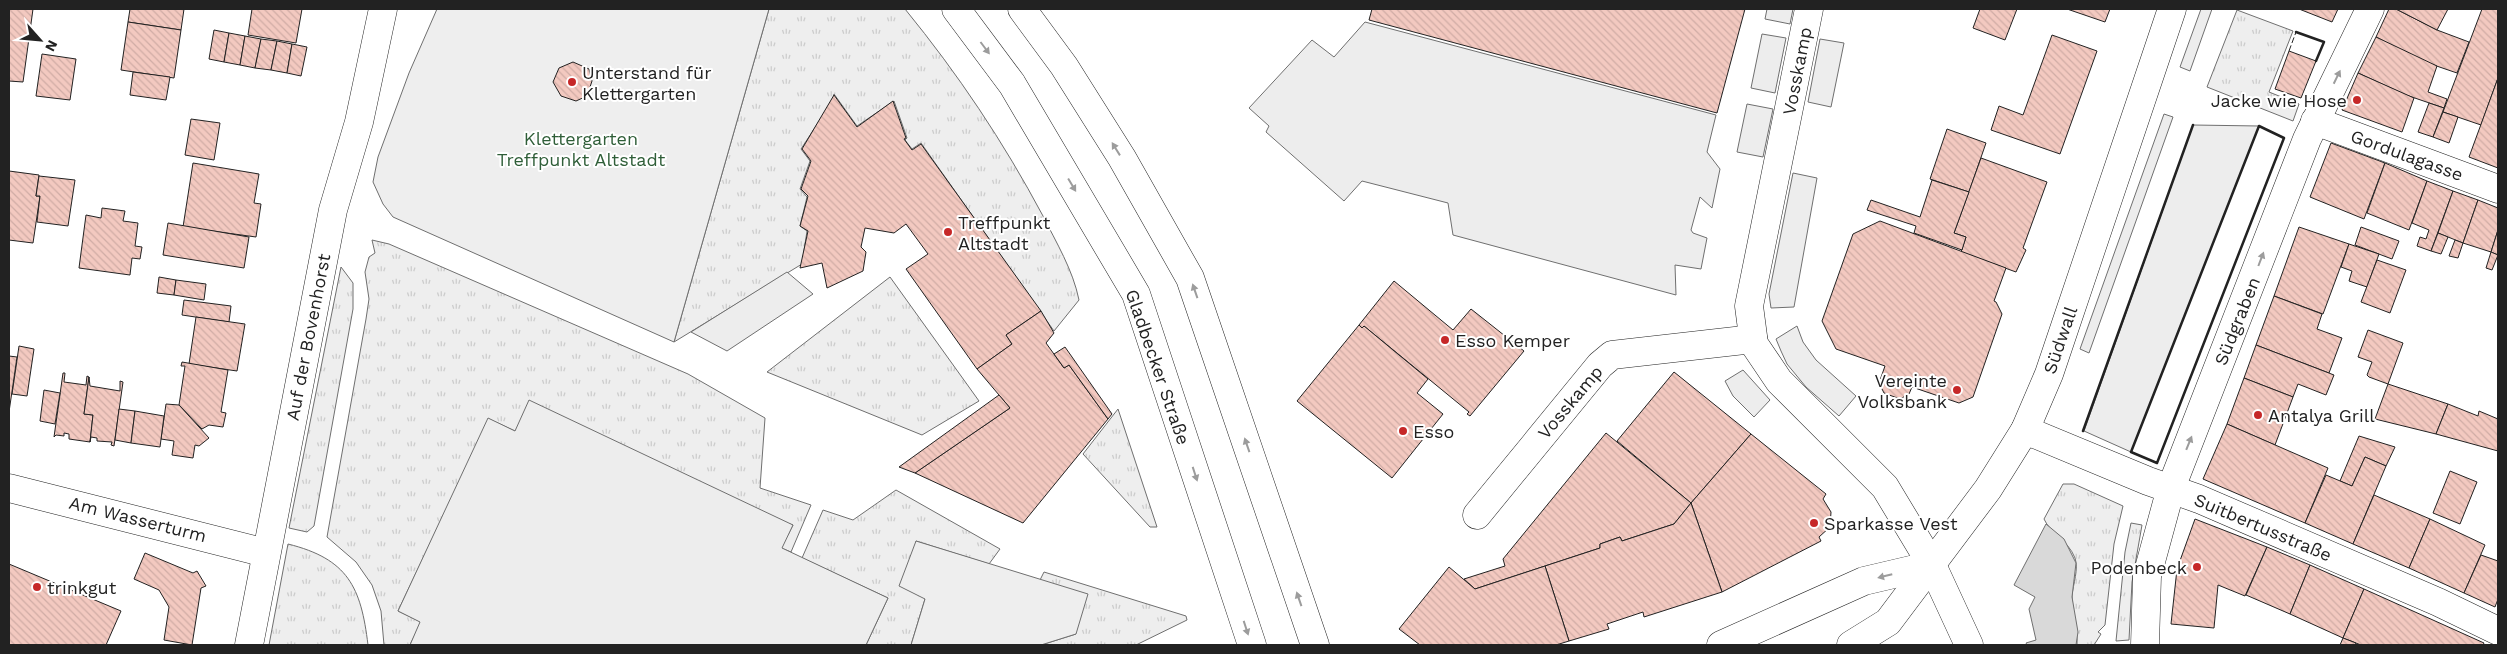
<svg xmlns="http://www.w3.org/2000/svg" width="2507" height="654" font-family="'Work Sans',sans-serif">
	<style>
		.grass { fill: url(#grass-tufts); stroke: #6f6f6f }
		.park { fill: #eee; stroke: #6f6f6f }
		.parking { fill: #ededed; stroke: #6f6f6f }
		.water { fill: #d9d9d9; stroke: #6f6f6f }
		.building { fill: url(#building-back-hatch); stroke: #222 }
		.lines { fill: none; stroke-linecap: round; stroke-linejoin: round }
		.minor-casing { stroke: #222; stroke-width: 29 }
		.secondary-casing { stroke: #222; stroke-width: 29 }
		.primary-casing { stroke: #222; stroke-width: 29 }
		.minor { stroke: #fff; stroke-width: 28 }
		.secondary { stroke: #fff; stroke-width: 28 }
		.primary { stroke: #fff; stroke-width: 28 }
		.fence { stroke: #222; stroke-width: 1; stroke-dasharray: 6 2.5; stroke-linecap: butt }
		.wall { stroke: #222; stroke-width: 2.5 }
		.oneway { fill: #9c9c9c }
		.poi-dot { fill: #c62828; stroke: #fff; stroke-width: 2 }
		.labels { text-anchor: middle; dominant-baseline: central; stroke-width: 4; stroke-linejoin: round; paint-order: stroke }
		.street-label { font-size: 18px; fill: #222; stroke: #fff }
		.poi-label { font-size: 18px; fill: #222; stroke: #fff; text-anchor: start }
		.park-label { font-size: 18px; fill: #2f5e38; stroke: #fff }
	</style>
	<defs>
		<pattern id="grass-tufts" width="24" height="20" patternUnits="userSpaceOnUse" patternTransform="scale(1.25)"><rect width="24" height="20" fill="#eee"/><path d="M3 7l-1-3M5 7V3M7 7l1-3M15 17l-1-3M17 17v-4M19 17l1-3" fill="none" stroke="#ccc"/></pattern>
		<pattern id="building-back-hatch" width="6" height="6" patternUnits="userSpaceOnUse" patternTransform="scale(1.25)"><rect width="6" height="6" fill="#f3c9c0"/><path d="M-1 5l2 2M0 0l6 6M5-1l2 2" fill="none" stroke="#d0aca5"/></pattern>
	</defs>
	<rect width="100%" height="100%" fill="#fff"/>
	<g class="grass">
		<path d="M769 9H905C958 74 1003 141 1043 216 1056 242 1073 270 1079 300L1054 331 921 143 912 149 905 140 907 138 894 101 857 126 834 94 833 100 801 149 810 161 800 189 807 197 800 226 807 231 802 264 674 342Z"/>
		<polygon points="2237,10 2293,31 2269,92 2299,104 2293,121 2207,87"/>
		<polygon points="372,240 389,244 688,374 765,418 760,488 811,505 791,552 781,548 793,525 515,431 489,419 398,611 421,622 410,645 384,645 381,611 372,585 356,562 327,537 366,319 369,299 365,272 369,257 375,253"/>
		<polygon points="341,267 353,283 353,309 314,526 307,532 289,528"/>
		<polygon points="890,277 979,401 922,435 767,372"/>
		<polygon points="1118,409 1157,527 1150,527 1083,454"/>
		<path d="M2063 484H2074L2123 506 2114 544 2105 625 2098 632 2101 634 2094 645H2077C2078 628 2072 613 2072 596 2073 584 2079 569 2075 558 2068 540 2050 533 2044 519Z"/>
		<polygon points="896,490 1000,549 989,564 916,541 925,599 911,645 866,645 888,598 802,558 823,510 853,520"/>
		<polygon points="2131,523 2142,525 2132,582 2129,640 2116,641 2125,552"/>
		<path d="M288 544C348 559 361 587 368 645H269Z"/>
		<polygon points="1044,572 1186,616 1187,620 1136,645 1041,645 1076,634 1040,580"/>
	</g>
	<g class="park">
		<polygon points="437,9 769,9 674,342 393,217 383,204 373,182 378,157 409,73"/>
		<polygon points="916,541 1088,594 1076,634 1041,645 911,645 925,599 899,586"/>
	</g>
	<g class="parking">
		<polygon points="1767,9 1793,9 1790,24 1765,19"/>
		<polygon points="2201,9 2212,9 2190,71 2180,67"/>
		<polygon points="1365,22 1716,115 1707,152 1720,169 1712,208 1700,197 1691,230 1693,233 1707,238 1701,269 1675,265 1676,295 1453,235 1448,203 1362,181 1344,201 1266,132 1269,126 1249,108 1312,40 1334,57"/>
		<polygon points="1762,34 1786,38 1775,93 1751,88"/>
		<polygon points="1820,39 1844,43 1831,107 1808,102"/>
		<polygon points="1747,104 1773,109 1763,157 1737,152"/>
		<polygon points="2164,114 2173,117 2089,353 2080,349"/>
		<polygon points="2193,125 2259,126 2131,452 2084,431"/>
		<polygon points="1793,173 1817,178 1794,307 1771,308 1769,294"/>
		<polygon points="787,272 813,294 727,351 691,332"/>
		<polygon points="1797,326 1803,342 1816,360 1856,396 1839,416 1806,387 1787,364 1781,351 1776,339"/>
		<polygon points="1743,370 1770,400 1754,417 1733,396 1725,381"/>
		<polygon points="529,400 793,525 782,548 888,598 866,645 410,645 420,622 398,611 488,418 515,431"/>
	</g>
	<polygon class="water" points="2046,524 2064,539 2076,563 2072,597 2078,632 2076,645 2027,645 2026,643 2036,640 2029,609 2035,597 2014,585"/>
	<g class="building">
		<polygon points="9,9 33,9 23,82 9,81"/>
		<polygon points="130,9 184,9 181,30 128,22"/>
		<polygon points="252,9 302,9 296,43 248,35"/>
		<polygon points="1372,9 1745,9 1717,113 1369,20"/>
		<polygon points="1980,9 2017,9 2005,40 1973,28"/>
		<polygon points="2067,9 2110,9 2105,22"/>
		<polygon points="2299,9 2338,9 2332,22"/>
		<polygon points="2389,9 2396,9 2437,30 2469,42 2457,73 2422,61 2376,37"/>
		<polygon points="2396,9 2448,9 2437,30"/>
		<polygon points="2482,9 2498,9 2498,78 2481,125 2443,112"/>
		<polygon points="128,22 181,30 174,78 121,70"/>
		<polygon points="214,30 229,33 224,62 209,59"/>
		<polygon points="229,33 245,36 240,65 224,62"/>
		<polygon points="2052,35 2097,51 2060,154 1991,130 1999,106 2023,115"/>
		<polygon points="245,36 261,39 255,68 240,65"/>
		<polygon points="2376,37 2437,66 2428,92 2447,99 2444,108 2406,95 2358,73"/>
		<polygon points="261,39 277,41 271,70 255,68"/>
		<polygon points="277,41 292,44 287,73 271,70"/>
		<polygon points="292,44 307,47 301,76 287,73"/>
		<polygon points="2289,51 2316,61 2301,98 2275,89"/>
		<polygon points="42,54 76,59 70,100 36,96"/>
		<polygon points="573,62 589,69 592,81 587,96 576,101 561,96 553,82 559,68"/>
		<polygon points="133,72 170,77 166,100 130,95"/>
		<polygon points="2358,73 2414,98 2402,132 2342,110"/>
		<polygon points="2498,78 2498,168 2469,157"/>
		<polygon points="834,95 857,127 893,101 906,138 904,139 912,150 921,144 1041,311 1006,335 1012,344 977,369 906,269 928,254 906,224 894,233 865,228 861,247 866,252 863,271 827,288 822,263 800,268 808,231 800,226 808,196 801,189 811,161 802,149"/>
		<polygon points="2429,103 2444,108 2433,137 2418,132"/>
		<polygon points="2443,112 2458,117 2449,143 2433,137"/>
		<polygon points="191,119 220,123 214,160 185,155"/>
		<polygon points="1947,129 1986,143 1969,192 1930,179"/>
		<polygon points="2331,143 2385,163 2364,219 2310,197"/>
		<polygon points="1981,158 2047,182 2023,248 2026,250 2016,272 1961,252 1966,237 1954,233"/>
		<polygon points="193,163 259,174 254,203 261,204 256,237 183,227"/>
		<polygon points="2385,163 2427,181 2409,230 2367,213"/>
		<polygon points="9,171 39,175 36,196 40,196 33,243 9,240"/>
		<polygon points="39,176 75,180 68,226 37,222 40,196 36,196"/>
		<polygon points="1932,180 1969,192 1954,233 1966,237 1962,250 1914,233 1916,226 1867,210 1871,200 1920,217"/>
		<polygon points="2427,181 2453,191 2431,251 2417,246 2420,237 2426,239 2429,230 2412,223"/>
		<polygon points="2453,191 2478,200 2463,243 2438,233"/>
		<polygon points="2478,200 2498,208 2498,230 2491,252 2463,243"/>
		<polygon points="102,208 125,211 123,221 138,223 135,246 142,247 140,259 132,258 130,275 79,268 86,215 101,218"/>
		<polygon points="1880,221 2006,268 1994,301 1996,302 2002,314 1973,397 1959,403 1912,387 1909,394 1900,399 1884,393 1879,383 1885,366 1836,349 1822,321 1853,234"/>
		<polygon points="168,223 249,237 244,268 163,255"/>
		<polygon points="2299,227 2349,244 2323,314 2274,296"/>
		<polygon points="2361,227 2399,241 2392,259 2355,245"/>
		<polygon points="2498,230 2498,255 2491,252"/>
		<polygon points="2438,233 2448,237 2441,254 2431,251"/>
		<polygon points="2455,240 2463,243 2458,258 2449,256"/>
		<polygon points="2349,244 2379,254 2367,287 2349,281 2352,271 2341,267"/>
		<polygon points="2491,252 2498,255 2492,270 2486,268"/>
		<polygon points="2377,260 2406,270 2390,313 2361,302"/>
		<polygon points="159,277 176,280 174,295 157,293"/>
		<polygon points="176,280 206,284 204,300 174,295"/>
		<polygon points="1394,281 1453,330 1471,309 1524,351 1470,416 1467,414 1469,412 1364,326 1362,328 1359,325"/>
		<polygon points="2274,296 2322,314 2317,329 2342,338 2329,373 2256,345"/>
		<polygon points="184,300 231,306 229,322 182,315"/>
		<polygon points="1041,311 1054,333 1046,343 1064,368 1069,365 1108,419 1023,523 915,473 1010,408 977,369 1012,344 1006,335"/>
		<polygon points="196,317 245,324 237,371 189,364"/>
		<polygon points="1359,325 1362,328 1364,326 1428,379 1417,393 1443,414 1392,478 1297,401"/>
		<polygon points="2368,330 2403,343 2388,384 2369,377 2367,375 2372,362 2358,357"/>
		<polygon points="2256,345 2334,375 2326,395 2298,384 2293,397 2244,378"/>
		<polygon points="19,346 34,349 27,396 12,394"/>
		<polygon points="1065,347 1112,414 1108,419 1069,365 1064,368 1054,354"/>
		<polygon points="9,356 17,357 9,412"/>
		<polygon points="182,362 228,370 221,412 226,413 223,427 209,425 202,429 179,405 185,366 181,366"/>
		<polygon points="1674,372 1751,434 1691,503 1617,441"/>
		<polygon points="63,373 65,373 64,382 86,385 87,376 89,377 84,414 93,415 90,442 69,439 69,434 64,433 64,436 56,435 54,437"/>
		<polygon points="89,377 90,386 120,391 120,381 123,382 114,446 111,445 112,442 97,441 97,438 91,437 90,442 93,415 84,414"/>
		<polygon points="2244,378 2293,397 2275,445 2227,424"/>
		<polygon points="2388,384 2448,404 2436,434 2375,419"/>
		<polygon points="44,390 60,393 55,424 40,421"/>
		<polygon points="999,395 1010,408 915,473 899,467"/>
		<polygon points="166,404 179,405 209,438 199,446 195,445 193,458 172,455 174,441 161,439"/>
		<polygon points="2448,404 2478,416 2479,411 2498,419 2498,451 2436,434"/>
		<polygon points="119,409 135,411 131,443 115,440"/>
		<polygon points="135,411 164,416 160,447 131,443"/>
		<polygon points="2227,424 2328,468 2305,523 2203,479"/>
		<polygon points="1606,433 1691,503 1674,524 1622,541 1620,537 1600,544 1600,548 1475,589 1464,579 1505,566 1503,559"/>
		<polygon points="1751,434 1826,494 1823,499 1831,512 1830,527 1819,537 1821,541 1722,592 1691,503"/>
		<polygon points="2359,436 2395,447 2386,466 2365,457 2352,486 2340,481"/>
		<polygon points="2365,457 2386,466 2353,544 2305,523 2326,475 2352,486"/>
		<polygon points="2450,471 2477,482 2460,524 2433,513"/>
		<polygon points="2374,495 2430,519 2409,568 2353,544"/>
		<polygon points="1691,503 1722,592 1644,617 1643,612 1607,624 1609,629 1569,641 1545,566 1600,548 1600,544 1620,537 1622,541 1674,524"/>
		<polygon points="2195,519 2267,547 2245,596 2218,585 2214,628 2171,624 2177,569"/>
		<polygon points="2430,519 2485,545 2464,593 2409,568"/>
		<polygon points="2267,547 2310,565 2290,614 2246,595"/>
		<polygon points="145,553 193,573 197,571 206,586 201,588 192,645 164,640 169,607 159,590 134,579"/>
		<polygon points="2481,555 2498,561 2498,599 2495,607 2464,593"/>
		<polygon points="9,564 121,611 106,645 9,645"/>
		<polygon points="2310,565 2364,589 2343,638 2290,614"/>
		<polygon points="1545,566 1569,641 1556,645 1420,645 1399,629 1449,567 1475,589"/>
		<polygon points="2364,589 2484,643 2483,645 2361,645 2343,638"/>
		<polygon points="2343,638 2356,643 2355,645 2340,645"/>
	</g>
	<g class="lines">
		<defs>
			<g id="minor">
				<polyline points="1809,9 1749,306 1754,344 1779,381 1885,487 1932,565 1969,645"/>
				<polyline points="2315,121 2498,189"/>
				<polyline points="2025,430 2148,481 2199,499 2438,602 2498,631"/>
				<polyline points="9,488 266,553"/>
				<polyline points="1477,515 1600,365 1612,355 1753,339"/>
				<polyline points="249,645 333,210 359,122 383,9"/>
				<polyline points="2145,645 2147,576 2171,488 2307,139 2370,9"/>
			</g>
			<g id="secondary">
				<polyline points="1721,645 1864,581 1932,565"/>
				<polyline points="1851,645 1888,622 1988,489 2025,430 2049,374 2172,9"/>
			</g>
			<g id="primary">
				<polyline points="956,9 1012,84 1136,294 1252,645"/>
				<polyline points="1022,9 1064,66 1122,158 1190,278 1315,645"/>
			</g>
		</defs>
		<use href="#minor" class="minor-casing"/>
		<use href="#secondary" class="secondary-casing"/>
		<use href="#primary" class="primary-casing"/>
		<use href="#minor" class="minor"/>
		<use href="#secondary" class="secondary"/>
		<use href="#primary" class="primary"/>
		<polyline class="fence" points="2289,51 2296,32"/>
		<g class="wall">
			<polyline points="2296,32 2324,42 2316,61"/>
			<polygon points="2259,126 2284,138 2157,463 2131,452"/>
			<polyline points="2083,431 2193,125"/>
		</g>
	</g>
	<defs><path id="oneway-solid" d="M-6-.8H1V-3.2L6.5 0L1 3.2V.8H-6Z" transform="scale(1.25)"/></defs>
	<g class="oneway">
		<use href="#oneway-solid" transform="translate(985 48) rotate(53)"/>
		<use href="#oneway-solid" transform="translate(2337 77) rotate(-64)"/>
		<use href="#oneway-solid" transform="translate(1116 149) rotate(-122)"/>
		<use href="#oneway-solid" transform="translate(1072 185) rotate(59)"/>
		<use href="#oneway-solid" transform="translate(2261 259) rotate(-69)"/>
		<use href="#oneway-solid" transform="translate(1195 291) rotate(-109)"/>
		<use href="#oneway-solid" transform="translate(2189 443) rotate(-68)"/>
		<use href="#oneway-solid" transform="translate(1247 445) rotate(-109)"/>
		<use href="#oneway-solid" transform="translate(1195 474) rotate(72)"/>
		<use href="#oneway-solid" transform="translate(1885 576) rotate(166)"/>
		<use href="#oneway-solid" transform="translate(1299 599) rotate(-109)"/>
		<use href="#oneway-solid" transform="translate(1246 628) rotate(72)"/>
	</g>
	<g class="poi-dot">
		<circle cx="572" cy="82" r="5"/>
		<circle cx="2357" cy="100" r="5"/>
		<circle cx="948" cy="232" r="5"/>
		<circle cx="1445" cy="340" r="5"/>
		<circle cx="1957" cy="390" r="5"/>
		<circle cx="2258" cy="415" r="5"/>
		<circle cx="1403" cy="431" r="5"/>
		<circle cx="1814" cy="523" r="5"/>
		<circle cx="2197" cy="567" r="5"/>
		<circle cx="37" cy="587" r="5"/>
	</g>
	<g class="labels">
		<g class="street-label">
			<text transform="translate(1797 71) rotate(-79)">Vosskamp</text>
			<text transform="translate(2407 155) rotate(20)">Gordulagasse</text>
			<text transform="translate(2237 321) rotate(-68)">Südgraben</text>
			<text transform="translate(308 337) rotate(-79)">Auf der Bovenhorst</text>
			<text transform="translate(2060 340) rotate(-71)">Südwall</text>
			<text transform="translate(1158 367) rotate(71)">Gladbecker Straße</text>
			<text transform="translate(1570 402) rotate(-50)">Vosskamp</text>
			<text transform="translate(138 519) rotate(14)">Am Wasserturm</text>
			<text transform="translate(2263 527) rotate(23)">Suitbertusstraße</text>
		</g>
		<g class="poi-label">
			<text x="582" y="72">Unterstand für<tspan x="582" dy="21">Klettergarten</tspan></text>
			<text x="2347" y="100" text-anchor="end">Jacke wie Hose</text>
			<text x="958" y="222">Treffpunkt<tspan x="958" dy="21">Altstadt</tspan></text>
			<text x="1455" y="340">Esso Kemper</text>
			<text x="1947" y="380" text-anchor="end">Vereinte<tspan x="1947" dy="21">Volksbank</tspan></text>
			<text x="2268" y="415">Antalya Grill</text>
			<text x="1413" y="431">Esso</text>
			<text x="1824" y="523">Sparkasse Vest</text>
			<text x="2187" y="567" text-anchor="end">Podenbeck</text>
			<text x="47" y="587">trinkgut</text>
		</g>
		<g class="park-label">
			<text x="581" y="138">Klettergarten<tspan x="581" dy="21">Treffpunkt Altstadt</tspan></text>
		</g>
	</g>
	<rect width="2507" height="654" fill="none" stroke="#222222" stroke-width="20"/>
	<g transform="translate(40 40) rotate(117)" stroke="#ffffff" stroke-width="4" paint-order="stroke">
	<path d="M0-4L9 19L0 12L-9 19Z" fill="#222222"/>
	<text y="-8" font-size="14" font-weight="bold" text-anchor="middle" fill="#222222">N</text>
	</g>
</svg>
